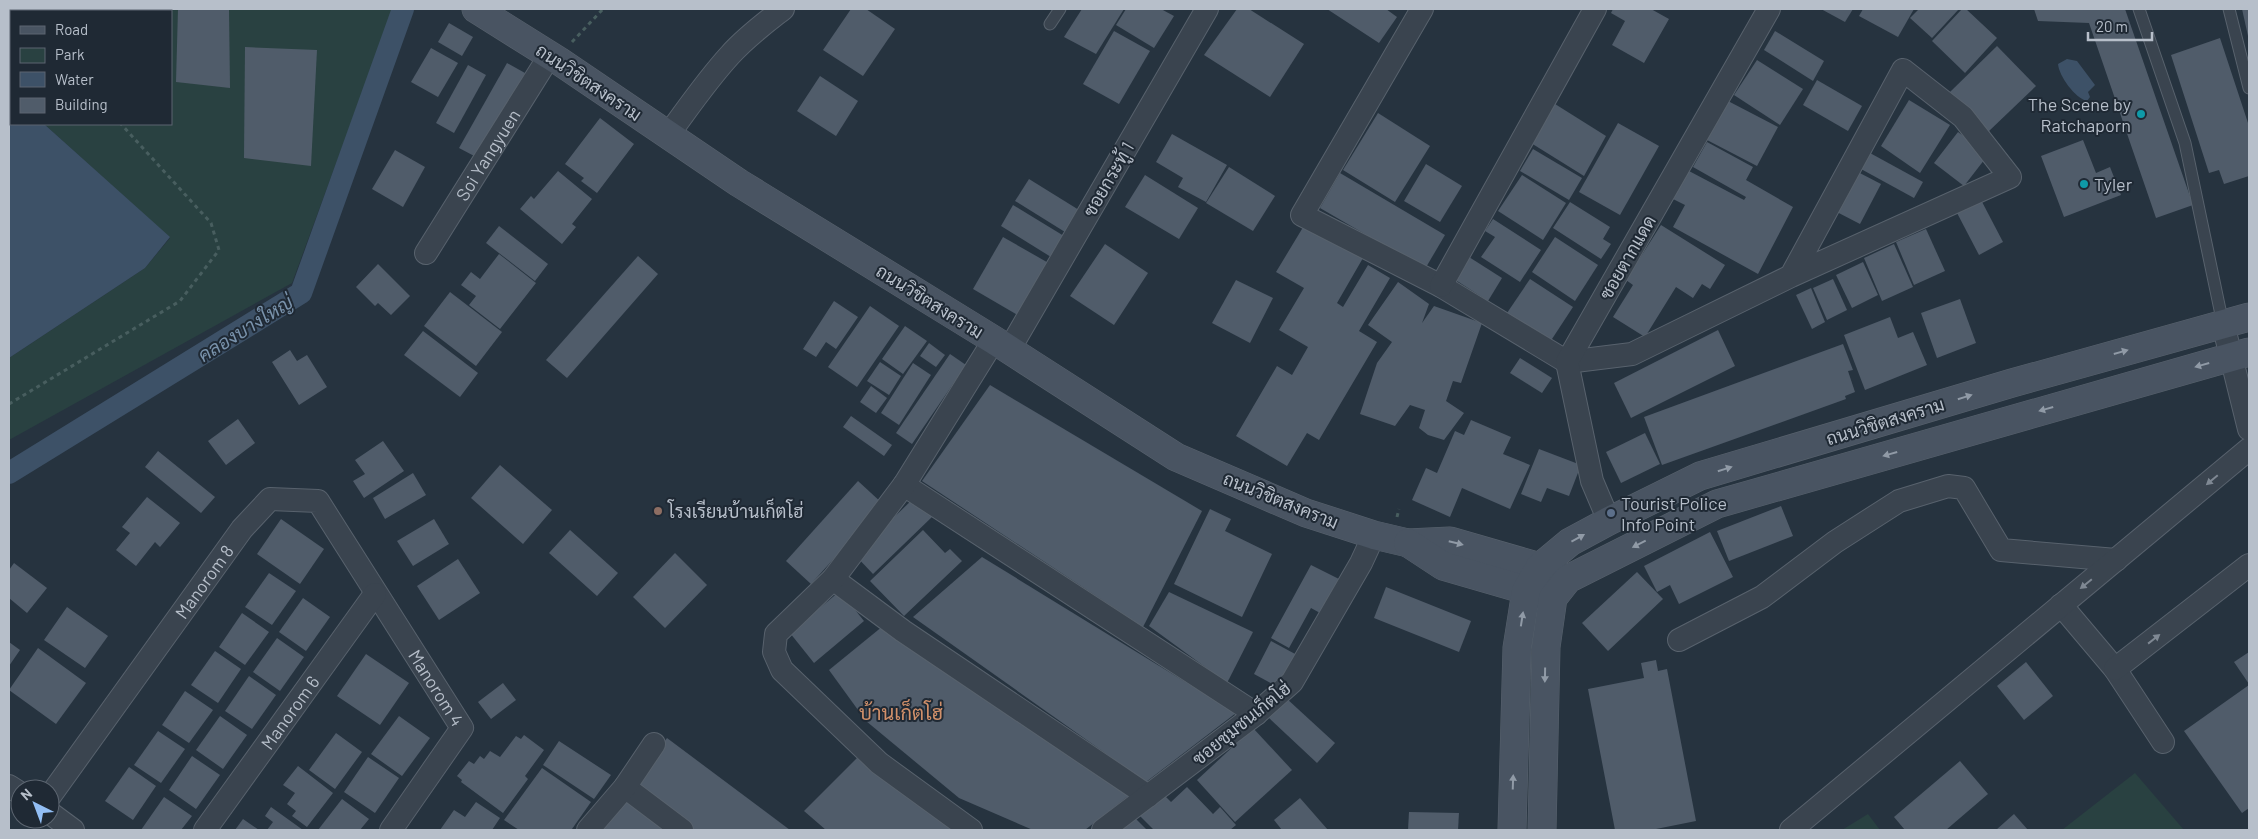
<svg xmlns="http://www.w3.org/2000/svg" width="2258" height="839" font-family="Barlow,Sarabun,sans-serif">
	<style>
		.green { fill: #294141 }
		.water { fill: #3d5167 }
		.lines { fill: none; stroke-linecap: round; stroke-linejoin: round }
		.canal { stroke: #3d5167; stroke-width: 22 }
		.building { fill: #505c6a }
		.service-casing { stroke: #58626d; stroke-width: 13 }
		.minor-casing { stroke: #58626d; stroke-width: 24 }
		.secondary-casing { stroke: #58626d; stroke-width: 29 }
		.path { stroke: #485e5f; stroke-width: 3; stroke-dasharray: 4 4; stroke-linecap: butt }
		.service { stroke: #3a444f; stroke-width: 11 }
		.minor { stroke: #3a444f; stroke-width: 22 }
		.secondary { stroke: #495462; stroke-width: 28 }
		.oneway { fill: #909aa6 }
		.oneway2 { fill: #7f8893 }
		.culture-dot { fill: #0f9aa8; stroke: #1f2934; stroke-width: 2 }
		.education-dot { fill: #8d6e63; stroke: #1f2934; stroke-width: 2 }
		.service-dot { fill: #5c6f8a; stroke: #1f2934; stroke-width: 2 }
		.labels { text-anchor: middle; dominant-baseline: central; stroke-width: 4; stroke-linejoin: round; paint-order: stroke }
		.street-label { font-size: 18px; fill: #b7bfca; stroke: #1f2934 }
		.poi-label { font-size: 18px; fill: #b7bfca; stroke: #1f2934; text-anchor: start }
		.water-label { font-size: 19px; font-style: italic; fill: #7992ab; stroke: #1f2934 }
		.quarter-label { font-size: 20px; fill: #d1906a; stroke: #1f2934 }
	</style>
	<rect width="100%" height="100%" fill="#26333f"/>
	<g class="green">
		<polygon points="9,9 393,9 292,283 9,440 9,358 145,268 170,238 44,124 171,124 171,11 11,11 11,94 9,92"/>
		<polygon points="2135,773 2184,830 2062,830"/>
		<polygon points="1868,814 1880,830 1842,830"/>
	</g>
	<g class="water">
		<path d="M2067 59 2077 61 2095 85 2088 92 2090 97 2087 101C2075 98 2059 76 2058 64Z"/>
		<polygon points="9,92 11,94 11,124 44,124 170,237 145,268 9,358"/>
	</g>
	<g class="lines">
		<polyline class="canal" points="9,473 301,293 403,9"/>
	</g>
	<g class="building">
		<polygon points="178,9 229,9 230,88 176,82"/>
		<polygon points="851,9 866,9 895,29 863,76 823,50"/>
		<polygon points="1082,9 1124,9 1096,54 1064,37"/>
		<polygon points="1126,9 1161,9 1174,16 1154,48 1116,25"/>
		<polygon points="1237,9 1249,9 1304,44 1270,97 1204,55"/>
		<polygon points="1327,9 1386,9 1397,17 1379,43"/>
		<polygon points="1613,9 1651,9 1669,19 1644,63 1612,45 1625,21 1611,13"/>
		<polygon points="1821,9 1853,9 1845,22"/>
		<polygon points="1863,9 1914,9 1898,37 1859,16"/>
		<polygon points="1919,9 1959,9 1932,38 1910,18"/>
		<polygon points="1962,9 1966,9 1997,38 1965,73 1932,41"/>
		<polygon points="2034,9 2125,9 2193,205 2156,218 2089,23 2038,21"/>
		<polygon points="2242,9 2249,9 2249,36 2248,36"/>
		<polygon points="449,23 473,37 462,56 438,42"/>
		<polygon points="1114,31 1150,51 1119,104 1083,84"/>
		<polygon points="1775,31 1824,61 1813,81 1764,50"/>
		<polygon points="2220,38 2249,126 2249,176 2224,184 2219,170 2209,173 2171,55"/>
		<polygon points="1997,46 2036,86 1988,132 1950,92"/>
		<polygon points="245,47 317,50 311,166 244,158"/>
		<polygon points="431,48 458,63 438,97 411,82"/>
		<polygon points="1757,60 1803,89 1780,125 1734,95"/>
		<polygon points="507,63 525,73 478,158 459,148"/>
		<polygon points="468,65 486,75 454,133 436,123"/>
		<polygon points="820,76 858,101 836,136 797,111"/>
		<polygon points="1817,80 1862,106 1848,131 1803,105"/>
		<polygon points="1909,100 1950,125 1920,173 1881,146"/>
		<polygon points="1728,101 1778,127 1757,166 1707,140"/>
		<polygon points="1555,104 1606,136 1584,176 1531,143"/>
		<polygon points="1378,113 1430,146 1395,202 1343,170"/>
		<polygon points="600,118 634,144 597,193 581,181 584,178 565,164"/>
		<polygon points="1618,123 1659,146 1620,215 1579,192"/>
		<polygon points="1958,132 1988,155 1964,186 1934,163"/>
		<polygon points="1172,134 1227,165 1206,202 1178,187 1183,178 1156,162"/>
		<polygon points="2083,140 2096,173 2110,167 2121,195 2064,217 2041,156"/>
		<polygon points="1707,142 1753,167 1746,180 1793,207 1758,274 1673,227 1685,205 1673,199 1689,171 1744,200 1746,197 1693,167"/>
		<polygon points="1533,149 1582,178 1569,200 1520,171"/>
		<polygon points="395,150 425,167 403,207 372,189"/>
		<polygon points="1870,153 1923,182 1914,198 1861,169"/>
		<polygon points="1426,164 1462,186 1440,222 1404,201"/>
		<polygon points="1229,167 1275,196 1253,231 1206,203"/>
		<polygon points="1854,170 1881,184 1860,224 1833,210"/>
		<polygon points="558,171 592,199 572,224 576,227 562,244 520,209 531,196 534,199"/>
		<polygon points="1340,173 1445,235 1425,269 1320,208"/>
		<polygon points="1145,175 1198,208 1179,239 1125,207"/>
		<polygon points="1522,175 1566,203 1543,240 1498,211"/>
		<polygon points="1029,179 1079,210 1065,232 1015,201"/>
		<polygon points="1980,198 2003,242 1979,255 1956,211"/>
		<polygon points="1570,202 1610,227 1603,239 1611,244 1601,259 1553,228"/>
		<polygon points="1013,205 1064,236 1051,257 1001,226"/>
		<polygon points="1493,219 1541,250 1520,282 1481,257 1495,237 1485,231"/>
		<polygon points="1305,224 1363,258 1337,303 1343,307 1368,265 1390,278 1359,331 1377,342 1319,440 1307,433 1287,466 1236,436 1277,366 1292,375 1308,347 1279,330 1304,288 1276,272"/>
		<polygon points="1661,225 1725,265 1710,289 1702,284 1693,298 1676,287 1645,337 1613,317 1633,285 1626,280"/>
		<polygon points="499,226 548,264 535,281 486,243"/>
		<polygon points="1926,229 1945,271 1914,285 1896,242"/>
		<polygon points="1003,237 1052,265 1021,317 973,289"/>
		<polygon points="1555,237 1598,265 1575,301 1532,272"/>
		<polygon points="1105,244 1148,273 1114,325 1070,296"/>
		<polygon points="1894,244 1913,287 1882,301 1864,258"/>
		<polygon points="499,254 536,283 500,329 469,305 476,296 461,285 471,272 480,279"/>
		<polygon points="638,256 658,274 567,378 546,360"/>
		<polygon points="1469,257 1502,278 1488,301 1454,279"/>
		<polygon points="1863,262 1878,295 1852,308 1836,275"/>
		<polygon points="378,264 410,296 391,315 378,303 375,306 356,287"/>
		<polygon points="1530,279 1573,307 1550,342 1507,313"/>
		<polygon points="1833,279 1847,310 1827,320 1813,288"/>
		<polygon points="1236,280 1273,298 1250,343 1212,323"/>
		<polygon points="1398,282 1429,304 1422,323 1434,306 1482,323 1461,383 1453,381 1446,401 1464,413 1444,440 1428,435 1419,428 1425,410 1410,405 1395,426 1360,414 1377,363 1392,342 1368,325"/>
		<polygon points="1811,288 1825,322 1812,329 1796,295"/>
		<polygon points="450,292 502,332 476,366 424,326"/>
		<polygon points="1960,299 1976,343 1937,358 1921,313"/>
		<polygon points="834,301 858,317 836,349 826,342 816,357 803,349"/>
		<polygon points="870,306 899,326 857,387 828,367"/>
		<polygon points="1890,317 1898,338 1913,332 1927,365 1865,390 1844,335"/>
		<polygon points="905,326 927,341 903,374 882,359"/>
		<polygon points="1718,330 1735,366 1631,418 1614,383"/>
		<polygon points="423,331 478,373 460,397 404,355"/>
		<polygon points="929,343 945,355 936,367 920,356"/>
		<polygon points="1843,344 1853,370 1848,371 1855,392 1845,396 1846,399 1662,465 1644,417"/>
		<polygon points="290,350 297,361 307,355 327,387 299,405 272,362"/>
		<polygon points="950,354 966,365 912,444 896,433"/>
		<polygon points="1520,358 1552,378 1542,393 1510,373"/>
		<polygon points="880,362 901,376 889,395 867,381"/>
		<polygon points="913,363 931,375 899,425 881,413"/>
		<polygon points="990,385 1202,511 1143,627 922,481"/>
		<polygon points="871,386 887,398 876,413 860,402"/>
		<polygon points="851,416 892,445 884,456 843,427"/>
		<polygon points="238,419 255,443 226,465 208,441"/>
		<polygon points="1471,420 1511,437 1503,454 1530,465 1510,509 1462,488 1450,517 1412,500 1426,468 1437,473 1455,431 1464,435"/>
		<polygon points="1645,433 1660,464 1621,483 1606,452"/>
		<polygon points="383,441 404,471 364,498 353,481 365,474 355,460"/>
		<polygon points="1539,449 1581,465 1569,496 1547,488 1541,502 1521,494"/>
		<polygon points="158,451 215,497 201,513 145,467"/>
		<polygon points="500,465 552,510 523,544 471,498"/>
		<polygon points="413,473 426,495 385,519 373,498"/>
		<polygon points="858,481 883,504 811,584 786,561"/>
		<polygon points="147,497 180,523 160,547 155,542 136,566 116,550 130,533 122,527"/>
		<polygon points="915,497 933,516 873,574 855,555"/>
		<polygon points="1781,506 1793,536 1729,561 1717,531"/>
		<polygon points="1210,509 1231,519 1225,531 1272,554 1242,617 1174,584"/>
		<polygon points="281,519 324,549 300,584 257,554"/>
		<polygon points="434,519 449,544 413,566 397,541"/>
		<polygon points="570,530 618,573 597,596 549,553"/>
		<polygon points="923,530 945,553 950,549 962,561 904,616 870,581"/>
		<polygon points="1710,532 1733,577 1679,604 1670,585 1657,592 1644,566"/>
		<polygon points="675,553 707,585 665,628 633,597"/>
		<polygon points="982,557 1236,713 1146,782 913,617"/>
		<polygon points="458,559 480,593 439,620 417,586"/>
		<polygon points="14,563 47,588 27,613 9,598 9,570"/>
		<polygon points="1311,565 1339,579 1320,613 1311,608 1289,648 1271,638"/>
		<polygon points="1637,572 1663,599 1608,651 1582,623"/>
		<polygon points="269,573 296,591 272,625 245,607"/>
		<polygon points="1386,587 1471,621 1459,652 1374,618"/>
		<polygon points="840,591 864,621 814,663 790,633"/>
		<polygon points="1169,592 1253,632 1227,683 1149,626"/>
		<polygon points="303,598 330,617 306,651 279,632"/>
		<polygon points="67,607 108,636 85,668 44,640"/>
		<polygon points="242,613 269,632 245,665 219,647"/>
		<polygon points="883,626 1132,793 1085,830 1033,830 959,798 866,721 829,670"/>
		<polygon points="277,638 304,657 280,691 253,672"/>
		<polygon points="1271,641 1297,655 1280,688 1254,674"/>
		<polygon points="9,642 20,650 9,666"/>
		<polygon points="38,648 86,683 56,724 9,690"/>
		<polygon points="215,651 241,669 218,703 191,685"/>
		<polygon points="2249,652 2249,684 2234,662"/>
		<polygon points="366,654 409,683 380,725 337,696"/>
		<polygon points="1656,660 1658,671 1667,669 1696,821 1651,830 1615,830 1588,689 1644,678 1641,663"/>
		<polygon points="2026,662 2053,696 2024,720 1997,686"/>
		<polygon points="249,676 276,695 252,729 225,711"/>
		<polygon points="503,683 516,700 491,719 478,702"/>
		<polygon points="2249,685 2249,808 2242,813 2184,731"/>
		<polygon points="185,691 213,710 189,743 162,725"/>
		<polygon points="1286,698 1335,743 1317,763 1268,717"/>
		<polygon points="220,716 247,735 223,769 196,750"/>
		<polygon points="399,716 430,738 402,776 371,754"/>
		<polygon points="1253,728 1292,770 1235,822 1197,780"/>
		<polygon points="158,731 185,749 161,783 134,765"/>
		<polygon points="336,733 362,752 335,789 309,770"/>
		<polygon points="524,735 544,750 525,776 528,779 503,813 461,782 462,780 457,776 469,761 474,764 480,756 484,759 490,751 500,757 516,736 521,739"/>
		<polygon points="667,738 790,830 695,830 633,783"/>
		<polygon points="559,741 611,775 594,799 543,765"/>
		<polygon points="192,756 220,775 196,809 169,790"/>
		<polygon points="368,757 399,778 375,813 344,792"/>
		<polygon points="857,758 953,830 826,830 804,811"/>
		<polygon points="1960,761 1988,794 1946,830 1905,830 1894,817"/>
		<polygon points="298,766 333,793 307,827 292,816 296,811 287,804 295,793 283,785"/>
		<polygon points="129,767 156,786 133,820 105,801"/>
		<polygon points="542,768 591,802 572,829 519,830 504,820"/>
		<polygon points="1187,787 1213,814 1220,807 1236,825 1230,830 1154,830 1140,816 1163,794 1171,802"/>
		<polygon points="164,797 192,816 181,830 141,830"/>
		<polygon points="626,798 668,830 600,830"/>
		<polygon points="1300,798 1328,830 1282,830 1274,820"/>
		<polygon points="342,799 369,819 360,830 318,830"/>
		<polygon points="476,802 500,818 492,830 440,830 454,810 465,817"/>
		<polygon points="271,807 303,830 267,830 273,822 265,816"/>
		<polygon points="1409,812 1459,813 1458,830 1408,830"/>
		<polygon points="2014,814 2028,830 1996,830"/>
		<polygon points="1134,817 1147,830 1120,830"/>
		<polygon points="243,819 259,830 235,830"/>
	</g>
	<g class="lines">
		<defs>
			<g id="service">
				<polyline points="2139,9 2185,143 2223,324"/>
				<polyline points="2229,9 2249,88"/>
				<polyline points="1050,24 1060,9"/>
			</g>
			<g id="minor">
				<polyline points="1422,9 1302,215 1441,286 1567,362 1632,354 1791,276 2010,177 1963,117 1903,70 1791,276"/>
				<path d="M668 135C688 108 707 80 730 55 746 37 765 23 783 9"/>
				<path id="s1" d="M426 253 550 55"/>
				<polyline points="1441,286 1595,9"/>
				<polyline points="2223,324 2249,429"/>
				<polyline points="1009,350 1207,9"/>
				<polyline points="904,485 1256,714"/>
				<polyline points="1609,521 1592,481 1567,362 1769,9"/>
				<polyline points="833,579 903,631 1148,796"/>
				<polyline points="2061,605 2115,669 2163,742"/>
				<polyline points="1679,640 1762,597 1835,542 1899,501 1948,486 1964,488 2001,550 2116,560"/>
				<polyline points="2115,669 2249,565"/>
				<polyline points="9,786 20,793"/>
				<polyline points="625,787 682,830"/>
				<path id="s2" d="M50 796 242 529 270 499 318 501 462 728 391 830"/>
				<polyline points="50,813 73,830"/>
				<path id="s3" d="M205 830 375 594"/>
				<polyline points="588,830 625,787 654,744"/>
				<polyline points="971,830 879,763 782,670 774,652 776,634 833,579 904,485 994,340"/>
				<polyline points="1103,830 1256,714 1292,682 1361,563 1374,535"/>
				<polyline points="1791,830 2249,449"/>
			</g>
			<g id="secondary">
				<polyline points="476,9 559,61 739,183 994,340 1176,457 1306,513 1374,535 1408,543 1450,541 1540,567 1568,579"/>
				<polyline points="1408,543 1443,566 1543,595"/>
				<polyline points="1512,830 1517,648 1526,591 1540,567 1570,542 1609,521 1700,476 2012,383 2249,317"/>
				<polyline points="1542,830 1546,647 1553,598 1568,579 1717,504 2249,352"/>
			</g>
		</defs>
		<use href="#service" class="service-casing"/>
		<use href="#minor" class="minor-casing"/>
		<use href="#secondary" class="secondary-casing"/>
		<g class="path">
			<polyline points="572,42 603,9"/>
			<polyline points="9,404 180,301 219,250 211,223 121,124"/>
			<polyline points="1397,517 1399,509"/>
		</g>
		<use href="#service" class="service"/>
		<use href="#minor" class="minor"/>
		<use href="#secondary" class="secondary"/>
	</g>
	<defs><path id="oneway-solid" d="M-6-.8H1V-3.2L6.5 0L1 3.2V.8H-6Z" transform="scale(1.25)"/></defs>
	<g class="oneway">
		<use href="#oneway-solid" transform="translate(2121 352) rotate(-16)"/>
		<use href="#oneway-solid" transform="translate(2202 365) rotate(164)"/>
		<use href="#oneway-solid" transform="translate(1965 397) rotate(-17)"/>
		<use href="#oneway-solid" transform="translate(2046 409) rotate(164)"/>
		<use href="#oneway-solid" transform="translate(1890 454) rotate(164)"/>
		<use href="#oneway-solid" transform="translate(1725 469) rotate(-17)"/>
		<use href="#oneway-solid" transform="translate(1578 538) rotate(-29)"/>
		<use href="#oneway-solid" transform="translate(1456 543) rotate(14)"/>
		<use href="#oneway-solid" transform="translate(1639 544) rotate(153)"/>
		<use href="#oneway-solid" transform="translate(1522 619) rotate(-81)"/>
		<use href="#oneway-solid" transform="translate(1545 675) rotate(91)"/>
		<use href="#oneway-solid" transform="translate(1513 782) rotate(-88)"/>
	</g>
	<g class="oneway2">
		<use href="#oneway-solid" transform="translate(2212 480) rotate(140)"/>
		<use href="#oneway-solid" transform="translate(2086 584) rotate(141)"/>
		<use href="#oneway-solid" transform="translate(2154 639) rotate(-38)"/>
	</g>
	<g class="culture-dot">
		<circle cx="2141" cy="114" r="5"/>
		<circle cx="2084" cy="184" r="5"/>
	</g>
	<circle class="education-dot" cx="658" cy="511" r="5"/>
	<circle class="service-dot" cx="1611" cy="513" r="5"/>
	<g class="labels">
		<g class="street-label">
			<text transform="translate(589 82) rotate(34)">ถนนวิชิตสงคราม</text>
			<text stroke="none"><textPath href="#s1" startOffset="116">Soi Yangyuen</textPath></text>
			<text transform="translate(1108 179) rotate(-60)">ซอยกระทู้ 1</text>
			<text transform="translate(1627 257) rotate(-60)">ซอยตากแดด</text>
			<text transform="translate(930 301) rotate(32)">ถนนวิชิตสงคราม</text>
			<text transform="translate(1885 421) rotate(-17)">ถนนวิชิตสงคราม</text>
			<text transform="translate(1281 500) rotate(22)">ถนนวิชิตสงคราม</text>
			<text stroke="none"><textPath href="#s2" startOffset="264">Manorom 8</textPath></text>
			<text stroke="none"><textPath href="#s2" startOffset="639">Manorom 4</textPath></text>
			<text stroke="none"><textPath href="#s3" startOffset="145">Manorom 6</textPath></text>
			<text transform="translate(1241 723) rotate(-39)">ซอยชุมชนเก็ตโฮ่</text>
		</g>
		<g class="poi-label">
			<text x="2131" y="104" text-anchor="end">The Scene by<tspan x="2131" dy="21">Ratchaporn</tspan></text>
			<text x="2094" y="184">Tyler</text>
			<text x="1621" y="503">Tourist Police<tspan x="1621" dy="21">Info Point</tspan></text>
			<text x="668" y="511">โรงเรียนบ้านเก็ตโฮ่</text>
		</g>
		<g class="water-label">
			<text transform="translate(245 328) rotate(-32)">คลองบางใหญ่</text>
		</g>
		<g class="quarter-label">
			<text x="901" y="712">บ้านเก็ตโฮ่</text>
		</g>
	</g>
	<rect width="2258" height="839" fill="none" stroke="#b7bfca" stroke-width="20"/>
	<rect x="10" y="10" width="162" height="115" fill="#1f2934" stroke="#5c6570"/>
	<rect x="20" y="26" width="25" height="8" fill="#495462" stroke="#5c6570"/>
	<text x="55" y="35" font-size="15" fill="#b7bfca">Road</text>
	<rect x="20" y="48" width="25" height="15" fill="#294141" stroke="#5c6570"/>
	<text x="55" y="60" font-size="15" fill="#b7bfca">Park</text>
	<rect x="20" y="72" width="25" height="15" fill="#3d5167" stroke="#5c6570"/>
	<text x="55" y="85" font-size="15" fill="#b7bfca">Water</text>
	<rect x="20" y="98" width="25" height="15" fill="#505c6a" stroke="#5c6570"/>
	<text x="55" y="110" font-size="15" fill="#b7bfca">Building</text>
	<g transform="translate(35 804) rotate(318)"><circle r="24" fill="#1f2934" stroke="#5c6570"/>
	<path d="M0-4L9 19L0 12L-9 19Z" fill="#92bef4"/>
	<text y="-8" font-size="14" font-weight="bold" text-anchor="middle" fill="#b7bfca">N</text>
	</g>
	<path d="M2088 32v8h64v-8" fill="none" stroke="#b7bfca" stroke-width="2.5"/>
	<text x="2096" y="32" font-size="15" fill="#b7bfca" stroke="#1f2934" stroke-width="4" paint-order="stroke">20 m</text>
</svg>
